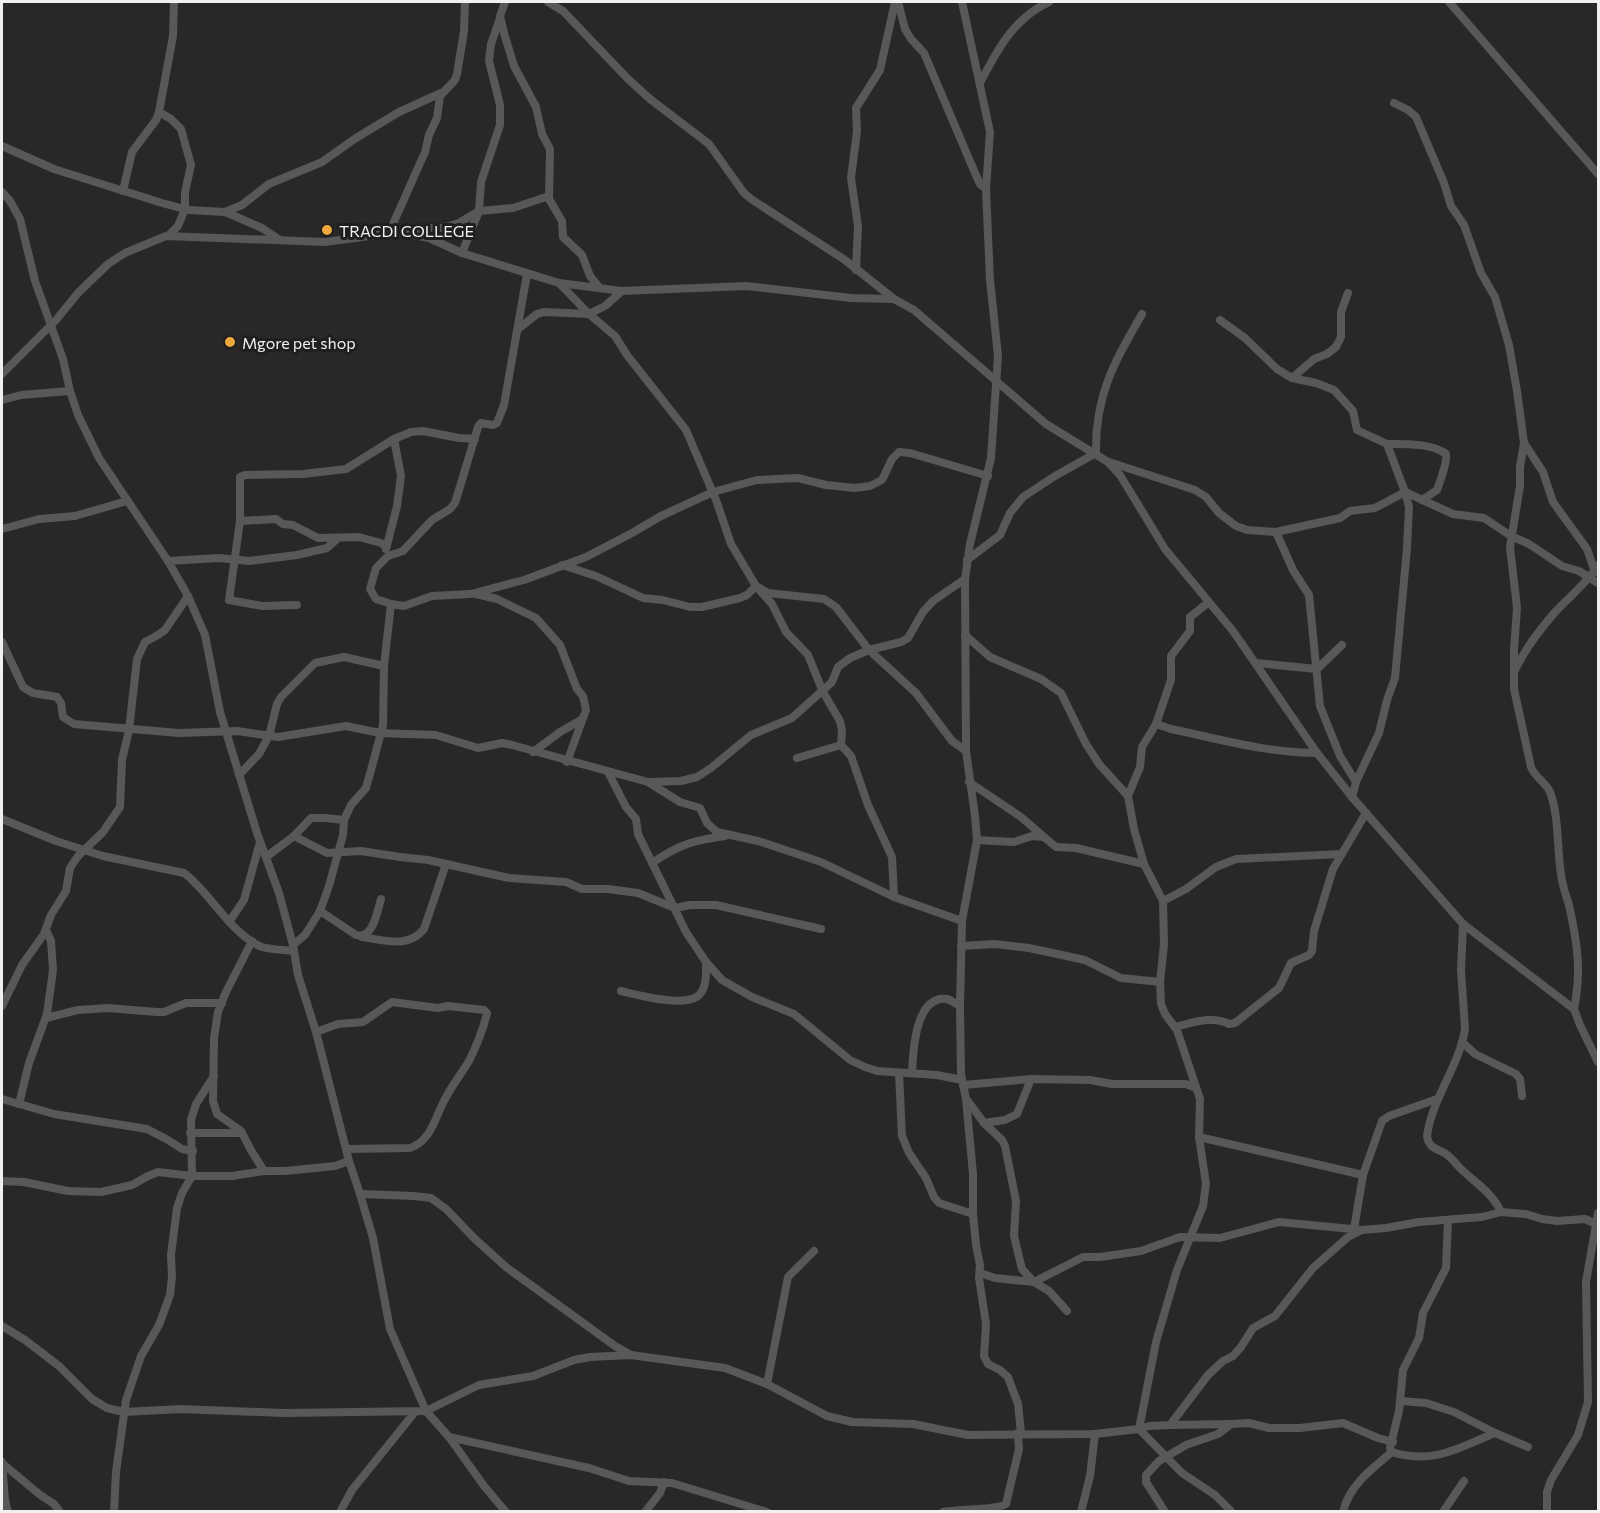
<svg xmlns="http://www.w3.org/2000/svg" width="1600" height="1513" font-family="Commissioner,sans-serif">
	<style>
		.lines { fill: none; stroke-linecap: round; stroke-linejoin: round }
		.street { stroke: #585759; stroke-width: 8 }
		.poi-dot { fill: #eea83c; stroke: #201e1f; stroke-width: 2 }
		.labels { text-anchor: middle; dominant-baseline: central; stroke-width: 6; stroke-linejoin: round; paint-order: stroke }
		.poi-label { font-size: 16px; fill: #f1f0f1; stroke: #201e1f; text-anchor: start }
	</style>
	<rect width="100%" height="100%" fill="#2a2729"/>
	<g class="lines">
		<g class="street">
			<polyline points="505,2 500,16 504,33 514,66 536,107 542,134 550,149 549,199 562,221 563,237 582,255 590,276 599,287"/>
			<polyline points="548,2 563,11 628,79 650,99 709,144 744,193 751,199 845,260 894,299 914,310 1046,424 1108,462 1120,475 1165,549 1233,631 1317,753 1352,797 1463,924 1574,1009 1580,1025 1598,1062"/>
			<polyline points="898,2 905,29 911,39 924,53 975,173 980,184 986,189"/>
			<polyline points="1449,2 1598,174"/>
			<path d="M980 83C997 50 1014 18 1049 2"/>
			<path d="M1394 103 1408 110 1416 117 1444 183 1451 206 1464 225 1481 273 1495 297 1509 345 1517 391 1524 443 1520 467V486L1510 547 1517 608 1514 650V689L1531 767C1535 778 1546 782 1550 792 1559 815 1557 849 1561 874 1562 885 1566 895 1569 905 1577 942 1582 971 1574 1009"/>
			<polyline points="159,112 171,119 181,129 191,165 185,192 185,209 178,226 168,236"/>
			<polyline points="2,146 54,169 162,203 188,210 225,212 242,205 269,184 322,162 356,138 399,112 441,93"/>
			<polyline points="123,191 132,152 156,120 159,112 173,36 174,2"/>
			<polyline points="2,192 10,201 20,219 35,281 63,359 70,391 78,415 99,458 168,561 188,596 205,635 220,712 257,833 279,893 293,945 298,975 316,1032 349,1161 360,1194 373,1238 390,1329 426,1411 449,1437 484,1486 506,1512"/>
			<polyline points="225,212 262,228 280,240"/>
			<polyline points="407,231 423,228 442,228 459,223 479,211 513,208 549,196"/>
			<polyline points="389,233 425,152 429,135 437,118 440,96 455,80 457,74 464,31 465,2"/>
			<polyline points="462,253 479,211 481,182 500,125 500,105 489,61 491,44 500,18"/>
			<polyline points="856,270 858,226 851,178 857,131 856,108 880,70 895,2"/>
			<polyline points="527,274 504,405 497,423 493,425 481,423 478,427 455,503 450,509 432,520 403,551 388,556 376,568 370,589 376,599 391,604 404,606 432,596 471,594 524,580 586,557 632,533 661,516 713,492 757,480 798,478 826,485 855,488 870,486 882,480 892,459 899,452 910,453 988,476"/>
			<polyline points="559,283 589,314 615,336 627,355 686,430 716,500 731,544 756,586 768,593 824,599 836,607 869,650 916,693 952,741 966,751"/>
			<polyline points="1220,320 1245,338 1277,369 1292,378 1316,383 1334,390 1353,411 1357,430 1387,444 1405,492 1453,514 1484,518 1511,536 1529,544 1562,566 1579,571 1598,583"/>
			<polyline points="518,329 537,314 544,312 589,314 605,306 622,291"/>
			<polyline points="2,374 56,320 78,293 108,264 125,253 166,236 325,242 399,232 429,238 462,253 559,283 622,291 746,286 851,298 893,299"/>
			<polyline points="1292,378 1314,359 1327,354 1336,347 1341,337 1341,312 1348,293"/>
			<polyline points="2,400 21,395 70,391"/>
			<polyline points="1524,443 1543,472 1553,502 1587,549 1595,572"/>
			<path d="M1387 444C1404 444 1432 443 1446 454 1448 461 1440 481 1437 490L1422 500"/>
			<polyline points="1109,462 1195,490 1206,497 1219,513 1236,526 1247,530 1276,532 1340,518 1350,511 1375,508 1405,492 1409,507 1407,548 1395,678 1387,700 1379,733 1356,782 1352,797"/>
			<polyline points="240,521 276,519 283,524 293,525 318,538 359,537 381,543 386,547"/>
			<polyline points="2,529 39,519 75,516 127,501"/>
			<polyline points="1276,532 1293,570 1309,595 1320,706 1340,756 1356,782"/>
			<polyline points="386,549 397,506 401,476 394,439"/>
			<path d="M967 560 1000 535 1010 513 1023 497 1055 476 1096 453C1095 395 1114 363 1142 314"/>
			<polyline points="168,561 219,558 249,561 297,555 327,548 337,539"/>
			<polyline points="562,565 596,576 643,598 663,600 690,607 702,607 740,598 747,595 756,586 772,604 786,632 808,655 823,692 840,721 842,731 841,745 851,756 868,805 892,857 894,897"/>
			<polyline points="476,594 497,599 536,618 560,645 577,689 583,696 586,710 567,762"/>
			<path d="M1209 602 1190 617V631L1171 656V680L1156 724 1171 729C1219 739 1268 753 1317 753"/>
			<polyline points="297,605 262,606 229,600 240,521 240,477 245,475 303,474 346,469 394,439 411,432 423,431 459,438 475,439"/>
			<polyline points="965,635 990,657 1041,679 1061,693 1086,744 1099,764 1128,796"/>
			<polyline points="2,642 23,687 33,693 57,697 61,703 63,717 74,724 179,733 237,731 278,737 346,726 380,733 436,735 478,748 502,743 512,745 648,782 680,802 700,808 707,823 717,832 758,841 821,862 894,897 962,921 960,1006 961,1074 966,1099 973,1174 973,1214 976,1245 980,1265 979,1278 986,1324 984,1356 988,1364 1000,1370 1008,1377 1018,1404 1021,1433"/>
			<polyline points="1256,663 1317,669 1342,645"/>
			<path d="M1515 670C1525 649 1541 628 1556 611 1571 595 1587 583 1598 565"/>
			<polyline points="1156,724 1142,747 1140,767 1128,796 1134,829 1144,864 1163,901"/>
			<polyline points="533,752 560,732 581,720"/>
			<polyline points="797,758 841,745"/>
			<polyline points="608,772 626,807 636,819 638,834 686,932 706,962 722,980 752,997 794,1014 850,1060 865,1067 877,1071 937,1075 962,1080"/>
			<polyline points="239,775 259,754 269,736 277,704 281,697 315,663 344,657 384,666"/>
			<polyline points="650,782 681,781 697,777 711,768 751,735 792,718 832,682 838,667 850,658 869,650 901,642 908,638 923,612 933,601 965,579"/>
			<polyline points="969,782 1021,817 1044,837"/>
			<path d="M2 819 56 841 103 856 184 873C210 892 231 935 262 947 272 950 284 950 294 951"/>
			<polyline points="294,836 327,853 361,851 400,857 428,860 509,878 566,882 582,889 608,889 638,893 675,908 690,905 716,905 821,929"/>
			<polyline points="977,840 1014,842 1032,836 1044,837 1056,847 1076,848 1144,864"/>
			<polyline points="266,857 294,836 311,818 325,818 344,820"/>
			<path d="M652 863C678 845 694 840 725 836"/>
			<path d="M320 911 356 935C373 940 377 912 381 899"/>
			<polyline points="962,921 977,840 975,816 966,751 965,579 970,544 991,458 998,356 990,280 986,189 990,132 962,2"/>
			<polyline points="229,922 244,900 260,842"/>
			<path d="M1463 924 1461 970 1465 1029C1459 1067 1432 1098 1427 1136 1429 1149 1437 1148 1446 1154 1452 1158 1455 1163 1460 1168 1474 1182 1493 1193 1501 1212"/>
			<path d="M362 937C384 940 408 949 424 929L446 864"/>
			<polyline points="252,941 226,992 218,1012 214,1038 213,1101 217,1114 241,1131 252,1152 264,1171"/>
			<polyline points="293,945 305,935 320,911 329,886 343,835 344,820 351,805 366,788 374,759 383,725 384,666 391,604"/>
			<polyline points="961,946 995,944 1029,948 1085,960 1121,978 1160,982"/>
			<path d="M621 991C638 995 688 1009 700 994 707 986 706 973 706 962"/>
			<polyline points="2,1006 22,965 44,934 51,915 66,891 70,868 78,856 103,832 120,807 122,760 129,730 137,659 145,642 158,635 165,630 188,596"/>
			<polyline points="46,1018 78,1010 108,1008 157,1012 164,1012 186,1003 222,1003"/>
			<path d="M1175 1027C1192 1023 1213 1015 1229 1024L1235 1023 1279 988 1291 963 1309 955 1312 951 1314 931 1333 869 1366 813"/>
			<path d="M316 1032 338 1024 363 1022 392 1002 438 1008 448 1006 484 1010 487 1013C483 1030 477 1045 469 1061 461 1074 451 1087 444 1101 435 1118 431 1141 410 1148L347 1149"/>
			<polyline points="1462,1042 1475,1054 1516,1074 1520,1079 1522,1096"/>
			<polyline points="899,1073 902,1136 909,1153 926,1178 934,1197 939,1203 973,1214"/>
			<path d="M912 1073C913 1052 915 995 947 999 951 1000 956 1004 960 1006"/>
			<polyline points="963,1085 1031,1079 1090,1080 1112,1084 1186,1084 1196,1088"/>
			<polyline points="2,1099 54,1114 147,1129 168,1140 182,1149 193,1151"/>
			<polyline points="967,1100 984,1123 1002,1140 1005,1146 1016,1201 1014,1236 1022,1269 1034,1282 1049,1291 1067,1311"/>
			<polyline points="19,1104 29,1063 47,1014 53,970 51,941 46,930"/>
			<polyline points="984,1123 1005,1120 1017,1114 1031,1079"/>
			<polyline points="190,1133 242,1133"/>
			<polyline points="1199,1137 1363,1175"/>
			<polyline points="2,1181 24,1182 68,1191 101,1192 132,1185 148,1176 158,1172 192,1176 232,1176 264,1171 285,1171 335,1166 349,1161"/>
			<polyline points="360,1194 414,1196 431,1198 446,1209 475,1239 506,1267 615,1346 631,1355"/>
			<path d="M1448 1220 1446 1268 1423 1313 1419 1338 1403 1370 1399 1411 1390 1448 1392 1452C1433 1465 1458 1448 1495 1433"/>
			<polyline points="1354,1229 1363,1175 1382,1121 1389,1116 1437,1099"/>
			<polyline points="980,1273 995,1278 1034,1282 1083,1257 1100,1257 1141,1251 1180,1237 1220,1238 1279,1222 1362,1230 1386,1228 1419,1222 1482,1217 1501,1212 1526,1214 1542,1219 1557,1221 1585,1219 1596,1224"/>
			<polyline points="2,1326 25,1340 59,1366 92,1399 107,1408 124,1412 181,1409 284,1413 426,1411 479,1385 533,1376 574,1360 590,1357 631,1355 725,1368 767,1384 827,1416 852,1422 913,1424 968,1435 1095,1434 1139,1429 1182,1473 1215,1495 1232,1512"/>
			<polyline points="767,1384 788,1277 814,1251"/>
			<polyline points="1401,1401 1426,1403 1454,1412 1495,1433 1528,1447"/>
			<polyline points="1170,1425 1231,1424"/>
			<polyline points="1139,1429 1156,1342 1177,1270 1203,1206 1206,1184 1199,1137 1200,1099 1177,1030 1165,1014 1161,1004 1160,982 1164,944 1163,901 1186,889 1216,867 1236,859 1341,854"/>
			<polyline points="1139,1429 1149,1426 1170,1425 1208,1375 1223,1361 1233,1356 1241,1347 1253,1328 1275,1316 1313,1268 1348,1237 1360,1231"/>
			<polyline points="449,1437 589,1468 629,1481 672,1483 767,1512"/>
			<polyline points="2,1462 5,1500 8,1512"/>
			<polyline points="3,1464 39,1494 54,1504 60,1512"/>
			<polyline points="114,1512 116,1472 126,1400 141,1356 159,1325 170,1295 172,1277 171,1255 177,1208 182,1193 192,1176 191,1120 196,1104 214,1076"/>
			<polyline points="340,1512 352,1490 415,1412"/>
			<polyline points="645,1512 660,1493 664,1482"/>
			<path d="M943 1512C957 1509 997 1510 1006 1504L1019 1449 1018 1433"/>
			<polyline points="1081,1512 1090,1476 1095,1434"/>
			<polyline points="1165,1512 1146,1482 1146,1475 1159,1461 1186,1445 1218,1434 1231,1424 1249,1423 1269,1428 1300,1428 1343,1423 1378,1438 1393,1442"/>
			<path d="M1343 1512C1349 1485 1372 1469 1392 1452"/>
			<polyline points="1443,1512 1464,1481"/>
			<polyline points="1547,1512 1547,1492 1551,1480 1578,1435 1588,1402 1586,1282 1598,1213"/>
		</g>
	</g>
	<g class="poi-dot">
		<circle cx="327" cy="230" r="6"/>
		<circle cx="230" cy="342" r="6"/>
	</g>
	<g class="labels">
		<g class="poi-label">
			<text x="339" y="230">TRACDI COLLEGE</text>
			<text x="242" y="342">Mgore pet shop</text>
		</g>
	</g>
	<rect width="1600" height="1513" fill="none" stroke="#f1f0f1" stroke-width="6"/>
</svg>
